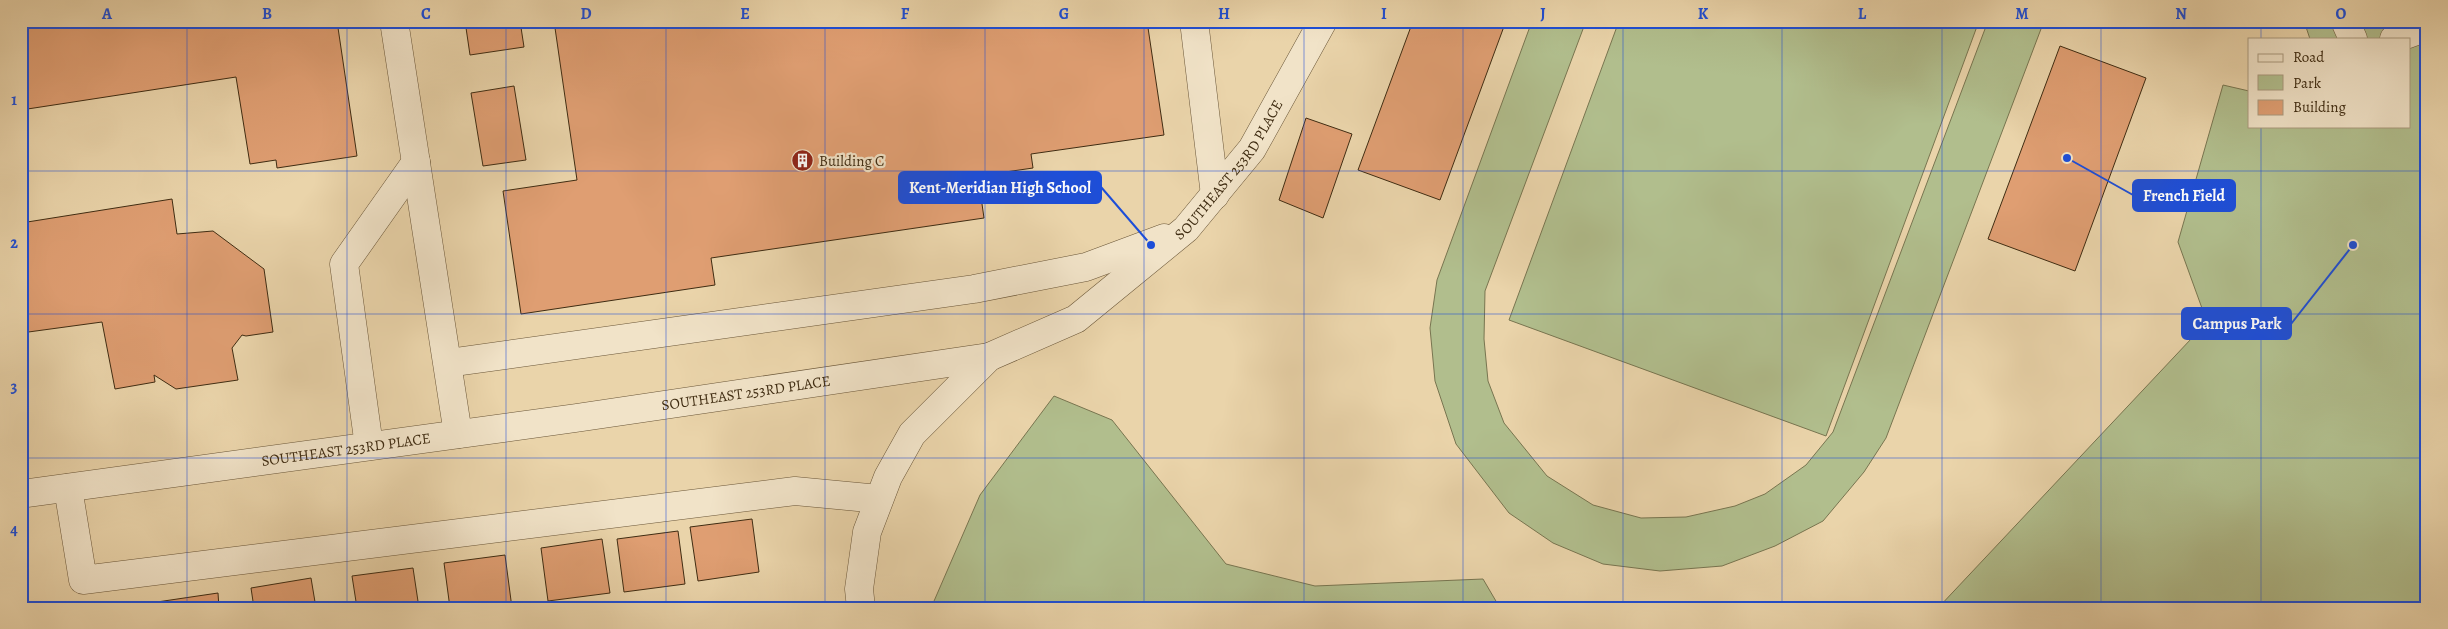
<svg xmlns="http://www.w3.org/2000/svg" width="2448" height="629" font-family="Alegreya,serif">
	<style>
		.green { fill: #b1be8d; stroke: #787550 }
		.building { fill: #df9e72; stroke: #3f2c12 }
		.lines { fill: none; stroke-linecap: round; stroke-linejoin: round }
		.minor-casing { stroke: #6a5638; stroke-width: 29 }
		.minor { stroke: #f1e3c8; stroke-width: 28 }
		.grid { fill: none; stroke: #1d4ed8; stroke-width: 1; stroke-opacity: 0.55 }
		.labels { text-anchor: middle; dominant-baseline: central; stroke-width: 4.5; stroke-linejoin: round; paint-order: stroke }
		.poi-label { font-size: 15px; fill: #3f2c12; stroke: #f1e3c8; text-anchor: start }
		.street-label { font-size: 15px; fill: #3f2c12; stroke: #f1e3c8 }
		.leader { fill: none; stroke: #1d4ed8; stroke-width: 2 }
		.callout-dot { fill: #1d4ed8; stroke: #f1e3c8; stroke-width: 2 }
		.callout { fill: #1d4ed8; stroke: #1d4ed8; stroke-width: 2 }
		.callout-label { font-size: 16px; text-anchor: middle; font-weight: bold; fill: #fff }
		.neatline { fill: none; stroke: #1d4ed8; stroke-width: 2 }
		.grid-label { font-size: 16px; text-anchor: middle; font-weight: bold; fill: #1d4ed8 }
	</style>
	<rect width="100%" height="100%" fill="#ead4aa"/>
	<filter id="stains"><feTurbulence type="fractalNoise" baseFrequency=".004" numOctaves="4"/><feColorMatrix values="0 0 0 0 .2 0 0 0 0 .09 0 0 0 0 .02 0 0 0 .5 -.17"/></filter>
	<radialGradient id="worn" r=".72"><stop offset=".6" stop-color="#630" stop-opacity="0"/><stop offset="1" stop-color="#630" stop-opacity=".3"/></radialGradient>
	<g class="green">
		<polygon points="1532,21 1586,21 1485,291 1484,339 1488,381 1504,423 1547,476 1593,505 1641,518 1686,517 1735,506 1765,494 1806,465 1833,432 1988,21 2044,21 1886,438 1864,472 1823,521 1775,546 1722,566 1660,571 1603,564 1553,543 1509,513 1456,444 1435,381 1430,328 1437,280"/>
		<polygon points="1619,21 1979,21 1826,436 1509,320"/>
		<polygon points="2304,21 2427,21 2427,608 1938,608 2207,322 2178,242 2223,85 2249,91 2249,126 2409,126 2409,39 2310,39"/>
		<polygon points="1054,396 1112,420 1226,564 1315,586 1483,579 1500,608 931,608 980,495"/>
	</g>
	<g class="building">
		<polygon points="21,21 337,21 357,156 277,168 276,160 250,164 236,77 21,110"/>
		<polygon points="465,21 520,21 524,47 470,55"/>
		<polygon points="554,21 1147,21 1164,135 1031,154 1033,168 978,176 984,218 711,258 715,285 521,314 503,191 577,180"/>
		<polygon points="1413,21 1506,21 1440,200 1358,170"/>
		<polygon points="2060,46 2146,78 2075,271 1988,239"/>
		<polygon points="514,86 526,160 483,166 471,93"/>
		<polygon points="1306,118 1352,134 1323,218 1279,200"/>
		<polygon points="172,199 177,234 213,231 264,269 273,332 246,336 242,335 232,348 238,380 176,389 154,375 155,382 115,389 102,322 21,333 21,223"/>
		<polygon points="752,519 759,572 698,581 690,527"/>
		<polygon points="678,531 685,584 624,592 617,539"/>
		<polygon points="602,539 610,593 548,601 541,548"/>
		<polygon points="505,555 512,608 450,608 444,563"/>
		<polygon points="21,563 27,608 21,608"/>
		<polygon points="413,568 419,608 357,608 352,576"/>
		<polygon points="311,578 316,608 254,608 251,588"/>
		<polygon points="218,593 219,608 158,608 157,602"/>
	</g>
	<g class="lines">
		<defs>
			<g id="minor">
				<polyline points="394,21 458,434"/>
				<polyline points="1194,21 1215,195"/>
				<polyline points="2345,21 2353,39"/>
				<polyline points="2394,39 2427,27"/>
				<polyline points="448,363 974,289 1086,267 1164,238"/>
				<polyline points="369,446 344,264 416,162"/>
				<polyline points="68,488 83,580 795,491 879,499"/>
				<path id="s1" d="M21 494 576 418 989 357 1076 319 1186 229 1252 149 1323 21"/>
				<polyline points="861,608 859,589 867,532 888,477 912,434 989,357"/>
			</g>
		</defs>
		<use href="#minor" class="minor-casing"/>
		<use href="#minor" class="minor"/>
	</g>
	<path class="grid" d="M187 21V608M347 21V608M506 21V608M666 21V608M825 21V608M985 21V608M1144 21V608M1304 21V608M1463 21V608M1623 21V608M1782 21V608M1942 21V608M2101 21V608M2261 21V39M2261 126V608M21 171H2427M21 314H2427M21 458H2427"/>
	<defs>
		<symbol id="building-disc" viewBox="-11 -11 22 22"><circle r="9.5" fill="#8f2418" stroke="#f1e3c8"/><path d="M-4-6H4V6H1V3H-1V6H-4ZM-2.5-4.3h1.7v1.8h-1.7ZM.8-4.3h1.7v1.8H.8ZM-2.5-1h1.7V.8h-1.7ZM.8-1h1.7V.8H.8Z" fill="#fff"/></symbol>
	</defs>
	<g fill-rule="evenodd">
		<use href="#building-disc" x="790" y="148" width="25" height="25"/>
	</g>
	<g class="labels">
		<g class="poi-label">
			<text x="819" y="161">Building C</text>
		</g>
		<g class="street-label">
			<text stroke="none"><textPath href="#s1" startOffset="1288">SOUTHEAST 253RD PLACE</textPath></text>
			<text stroke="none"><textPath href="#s1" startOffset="732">SOUTHEAST 253RD PLACE</textPath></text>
			<text stroke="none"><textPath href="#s1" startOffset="328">SOUTHEAST 253RD PLACE</textPath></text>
		</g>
	</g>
	<path class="leader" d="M1151 245L1101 187M2067 158L2133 195M2353 245L2291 324"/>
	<g class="callout-dot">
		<circle cx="1151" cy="245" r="5"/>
		<circle cx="2067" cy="158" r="5"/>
		<circle cx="2353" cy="245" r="5"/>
	</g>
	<g class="callout">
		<rect x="899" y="172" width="202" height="31" rx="5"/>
		<rect x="2133" y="180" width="102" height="31" rx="5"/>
		<rect x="2182" y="308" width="109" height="31" rx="5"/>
	</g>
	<g class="callout-label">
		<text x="1000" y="193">Kent-Meridian High School</text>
		<text x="2184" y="201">French Field</text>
		<text x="2237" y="329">Campus Park</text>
	</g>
	<rect width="2448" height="629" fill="none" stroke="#ead4aa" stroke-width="55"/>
	<rect x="2248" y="38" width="162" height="90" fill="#f1e3c8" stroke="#aa9a7f"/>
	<rect x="2258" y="54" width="25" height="8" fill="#f1e3c8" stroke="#aa9a7f"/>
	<text x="2293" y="62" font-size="15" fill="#3f2c12">Road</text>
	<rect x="2258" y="75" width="25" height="15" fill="#b1be8d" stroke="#aa9a7f"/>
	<text x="2293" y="88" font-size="15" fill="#3f2c12">Park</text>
	<rect x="2258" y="100" width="25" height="15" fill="#df9e72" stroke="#aa9a7f"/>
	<text x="2293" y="112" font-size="15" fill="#3f2c12">Building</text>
	<rect x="28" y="28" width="2392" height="574" class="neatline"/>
	<g class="grid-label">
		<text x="107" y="19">A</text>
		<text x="267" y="19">B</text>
		<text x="426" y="19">C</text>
		<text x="586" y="19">D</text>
		<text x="745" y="19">E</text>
		<text x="905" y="19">F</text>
		<text x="1064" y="19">G</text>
		<text x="1224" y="19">H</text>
		<text x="1384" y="19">I</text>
		<text x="1543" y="19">J</text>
		<text x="1703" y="19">K</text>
		<text x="1862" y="19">L</text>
		<text x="2022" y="19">M</text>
		<text x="2181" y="19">N</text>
		<text x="2341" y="19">O</text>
		<text x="14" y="105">1</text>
		<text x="14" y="248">2</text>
		<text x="14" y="392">3</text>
		<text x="14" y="535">4</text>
	</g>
	<rect width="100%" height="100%" filter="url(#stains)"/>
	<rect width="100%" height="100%" fill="url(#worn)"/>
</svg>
